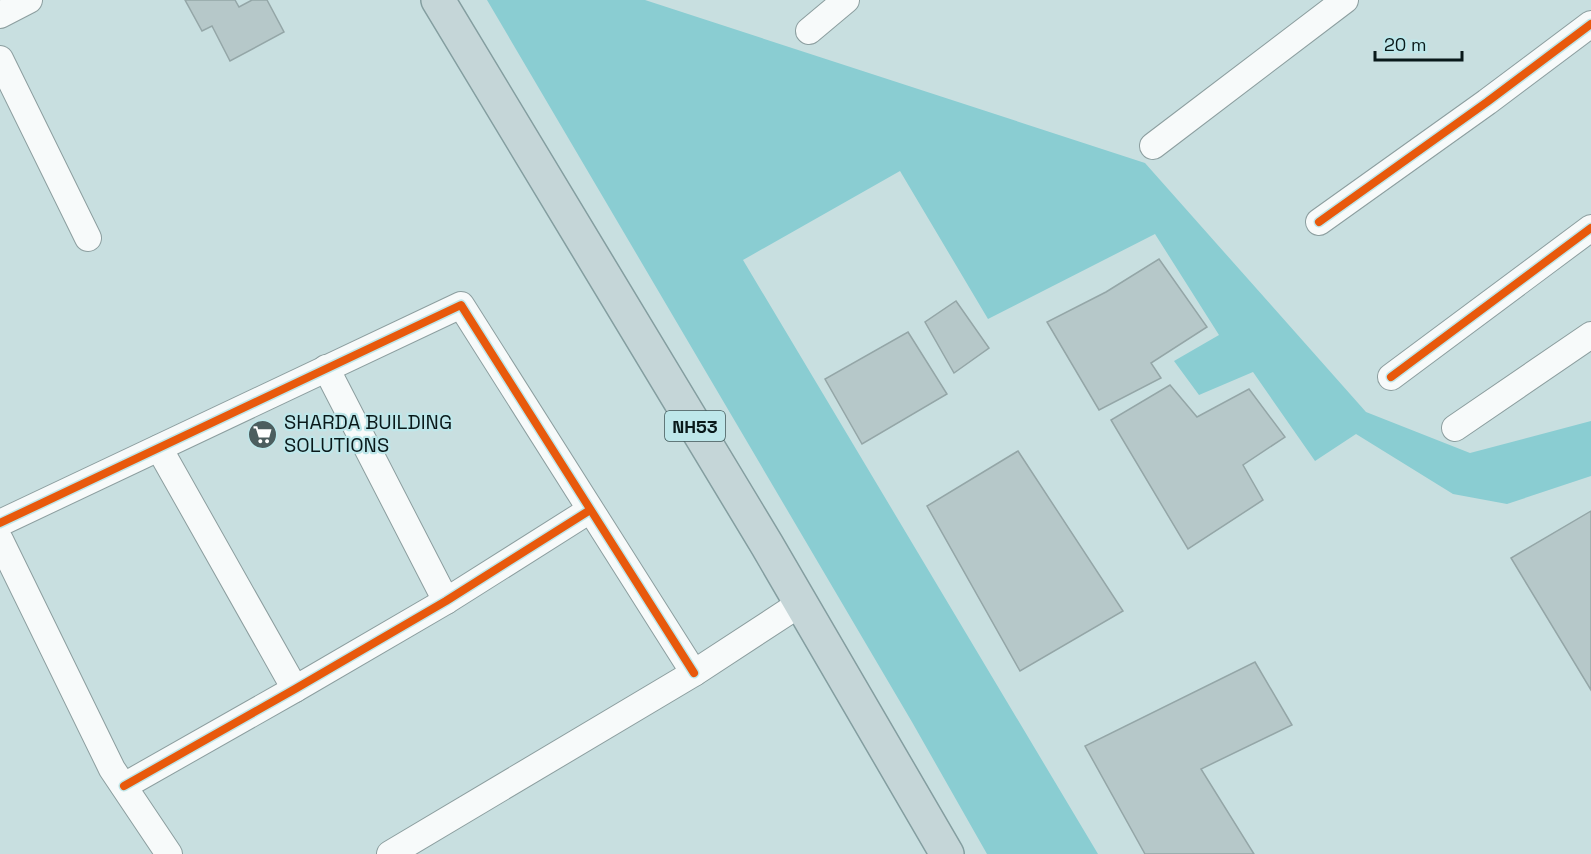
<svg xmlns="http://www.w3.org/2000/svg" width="1591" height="854" font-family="'Space Grotesk',sans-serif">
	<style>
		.green { fill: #8acdd2 }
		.building { fill: #b6c8c9; stroke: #94a6a7; stroke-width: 1.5 }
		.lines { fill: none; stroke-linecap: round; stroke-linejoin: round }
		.street-casing { stroke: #8c9e9f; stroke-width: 28 }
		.highway-casing { stroke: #849ea0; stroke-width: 36 }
		.street { stroke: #f7fafa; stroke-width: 26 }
		.highway { stroke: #c5d6d8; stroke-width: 33 }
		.cycleway-casing { stroke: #bee7ea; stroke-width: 11 }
		.cycleway { stroke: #e8590c; stroke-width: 8 }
		.labels { text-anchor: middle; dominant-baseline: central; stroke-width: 4.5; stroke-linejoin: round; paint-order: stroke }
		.shield { fill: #bee7ea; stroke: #3f5758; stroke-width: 1.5 }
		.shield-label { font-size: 18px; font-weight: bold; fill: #09191a }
		.poi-label { font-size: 20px; fill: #09191a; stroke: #bee7ea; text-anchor: start }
	</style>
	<rect width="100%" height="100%" fill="#c8dfe0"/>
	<polygon class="green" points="487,0 645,0 1145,163 1366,412 1470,453 1591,421 1591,476 1507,504 1453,494 1356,434 1315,461 1253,372 1199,395 1174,361 1219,335 1155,234 988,319 900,171 743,260 1098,854 987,854 912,722"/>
	<g class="building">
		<polygon points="185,0 235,0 239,7 252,0 267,0 284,32 230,61 212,26 202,31"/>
		<polygon points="1159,259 1207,327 1151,363 1161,378 1099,410 1047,322 1106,292"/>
		<polygon points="956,301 989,348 954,373 925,322"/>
		<polygon points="908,332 947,394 862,444 825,379"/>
		<polygon points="1170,385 1197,417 1249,389 1285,437 1243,465 1263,500 1188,549 1111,420"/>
		<polygon points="1018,451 1123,611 1020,671 927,506"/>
		<polygon points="1591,511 1591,690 1511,558"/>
		<polygon points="1255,662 1292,725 1201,769 1254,854 1145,854 1085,746"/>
	</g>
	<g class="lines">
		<defs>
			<g id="street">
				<polyline points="0,15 29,0"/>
				<polyline points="809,31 846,0"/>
				<polyline points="0,59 88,238"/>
				<polyline points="1153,146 1345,0"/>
				<polyline points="1319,222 1487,102 1591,24"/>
				<polyline points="326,368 446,601"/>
				<polyline points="1391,377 1591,228"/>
				<polyline points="1455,428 1591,335"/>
				<polyline points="159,448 295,689"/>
				<polyline points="0,523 461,305 694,673"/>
				<polyline points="0,540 112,769 169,854"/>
				<polyline points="124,786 295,689 446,601 590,510"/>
				<polyline points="390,854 694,673 801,603"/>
			</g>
			<polyline id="highway" points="438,0 767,545 947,854"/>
		</defs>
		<use href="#street" class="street-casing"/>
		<use href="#highway" class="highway-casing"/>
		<use href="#street" class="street"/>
		<use href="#highway" class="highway"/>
		<defs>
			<g id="cycleway">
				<polyline points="1319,222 1487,102 1591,24"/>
				<polyline points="1391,377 1591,228"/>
				<polyline points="0,523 461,305 694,673"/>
				<polyline points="124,786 295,689 446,601 590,510"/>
			</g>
		</defs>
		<use href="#cycleway" class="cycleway-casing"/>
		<use href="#cycleway" class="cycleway"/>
	</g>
	<defs>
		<symbol id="supermarket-disc" viewBox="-11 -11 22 22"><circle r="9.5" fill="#4c5e5f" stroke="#bee7ea"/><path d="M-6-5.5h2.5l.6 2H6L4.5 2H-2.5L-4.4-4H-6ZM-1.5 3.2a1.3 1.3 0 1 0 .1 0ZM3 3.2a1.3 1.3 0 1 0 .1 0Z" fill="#fff"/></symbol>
	</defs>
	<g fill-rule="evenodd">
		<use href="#supermarket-disc" x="246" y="418" width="33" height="33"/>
	</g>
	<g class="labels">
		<rect class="shield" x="665" y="411" width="60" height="30" rx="4.5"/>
		<g class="shield-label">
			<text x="695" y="426">NH53</text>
		</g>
		<g class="poi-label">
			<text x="284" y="422">SHARDA BUILDING<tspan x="284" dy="23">SOLUTIONS</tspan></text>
		</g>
	</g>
	<path d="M1375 51v9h87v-9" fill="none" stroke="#09191a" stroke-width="3"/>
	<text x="1384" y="51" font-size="18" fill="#09191a" stroke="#bee7ea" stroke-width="4.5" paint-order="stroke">20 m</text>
</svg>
